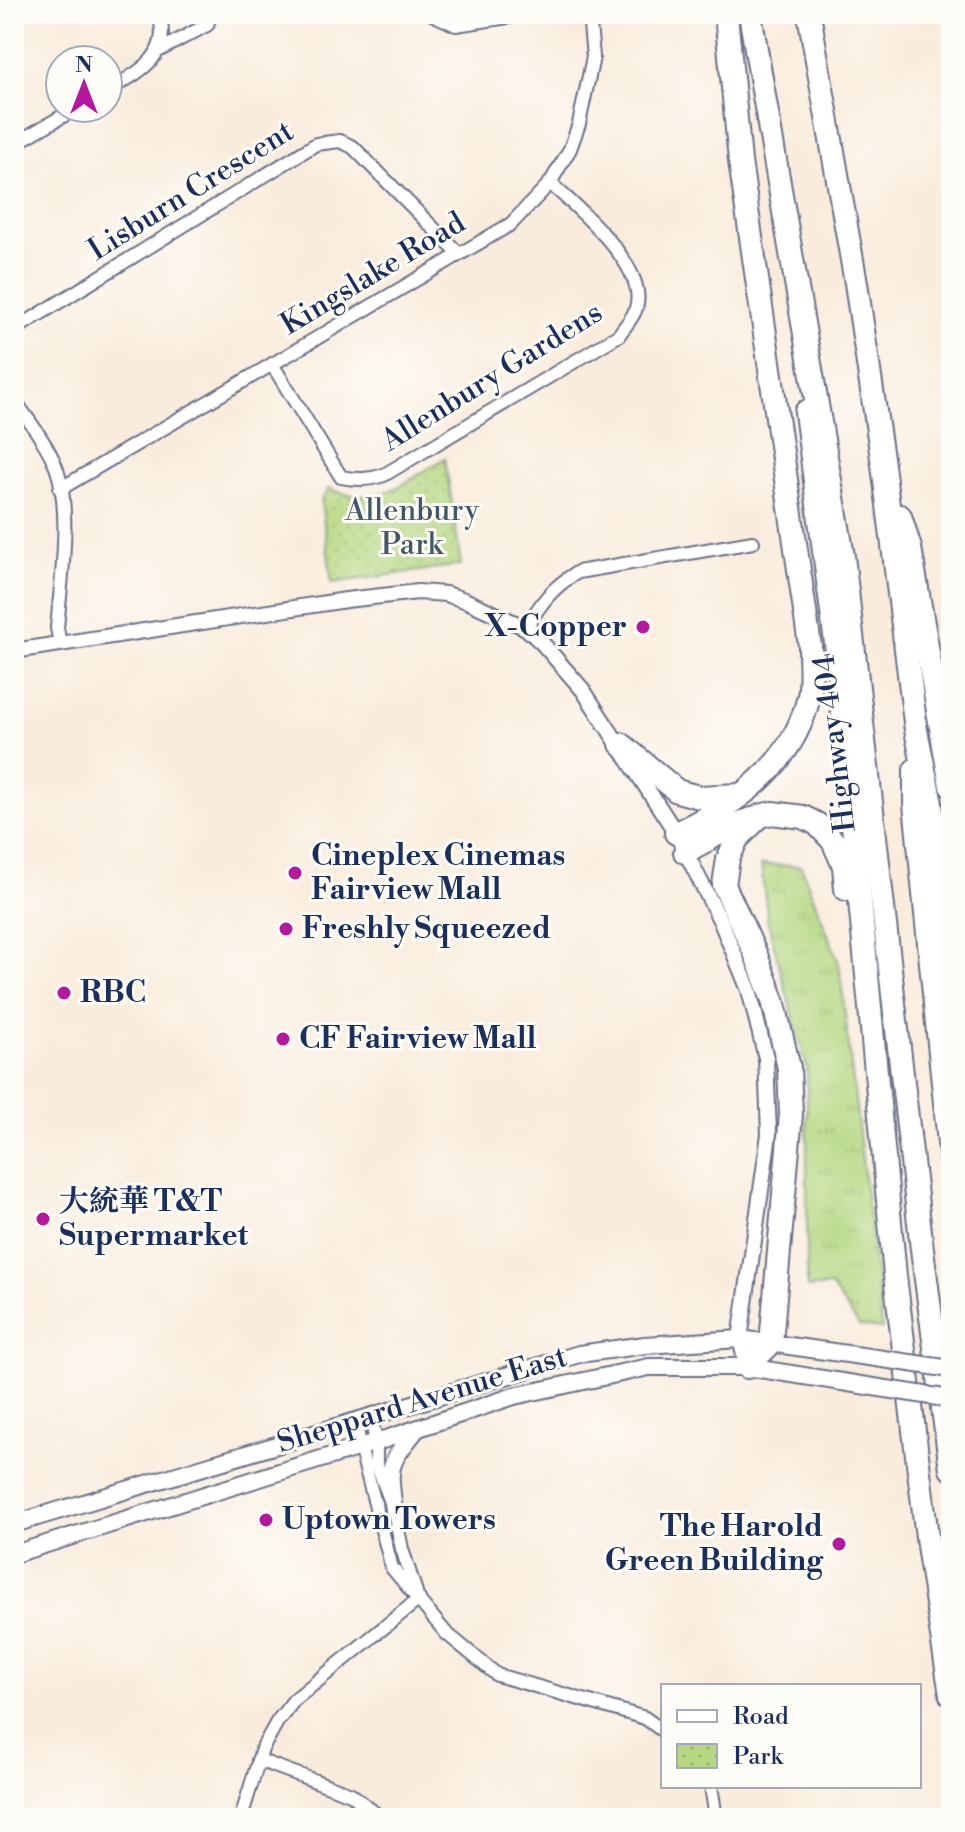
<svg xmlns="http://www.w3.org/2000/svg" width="965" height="1832" font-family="'Libre Bodoni','Noto Serif SC',serif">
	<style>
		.grass { fill: url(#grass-tufts); stroke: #68836f; stroke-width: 2 }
		.park { fill: url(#park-dots); stroke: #68836f; stroke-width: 2 }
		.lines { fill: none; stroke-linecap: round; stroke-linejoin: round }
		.minor-casing { stroke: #69718a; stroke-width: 16 }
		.tertiary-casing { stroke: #69718a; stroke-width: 18 }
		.secondary-casing { stroke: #69718a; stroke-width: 20 }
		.motorway-casing { stroke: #69718a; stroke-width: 26 }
		.minor { stroke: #fff; stroke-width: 12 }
		.tertiary { stroke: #fff; stroke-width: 14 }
		.secondary { stroke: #fff; stroke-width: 16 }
		.motorway { stroke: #fff; stroke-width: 22 }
		.secondary-bridge-casing { stroke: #69718a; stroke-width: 20; stroke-linecap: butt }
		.secondary-bridge { stroke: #fff; stroke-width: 16 }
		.poi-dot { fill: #b5179e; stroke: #fdfcf7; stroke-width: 3 }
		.labels { text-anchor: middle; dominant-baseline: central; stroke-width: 6; stroke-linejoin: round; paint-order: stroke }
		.street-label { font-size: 30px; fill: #1b2f5e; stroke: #fdfcf7 }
		.park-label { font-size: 30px; fill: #415966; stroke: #fdfcf7 }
		.poi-label { font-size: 30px; font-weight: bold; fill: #1b2f5e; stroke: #fdfcf7; text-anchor: start }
	</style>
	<defs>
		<pattern id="grass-tufts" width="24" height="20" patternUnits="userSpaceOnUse" patternTransform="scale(2)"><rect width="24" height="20" fill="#b4d780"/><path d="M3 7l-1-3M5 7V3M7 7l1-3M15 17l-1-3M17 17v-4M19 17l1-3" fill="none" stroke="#9ab971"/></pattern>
		<pattern id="park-dots" width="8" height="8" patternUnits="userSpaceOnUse" patternTransform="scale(2)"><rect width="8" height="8" fill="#b4d780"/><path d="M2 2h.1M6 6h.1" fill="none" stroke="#9ab971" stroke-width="1.8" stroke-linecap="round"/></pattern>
	</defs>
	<rect width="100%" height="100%" fill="#fdfcf7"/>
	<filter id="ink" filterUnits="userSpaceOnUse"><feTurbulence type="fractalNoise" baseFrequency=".0125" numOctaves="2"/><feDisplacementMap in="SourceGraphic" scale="16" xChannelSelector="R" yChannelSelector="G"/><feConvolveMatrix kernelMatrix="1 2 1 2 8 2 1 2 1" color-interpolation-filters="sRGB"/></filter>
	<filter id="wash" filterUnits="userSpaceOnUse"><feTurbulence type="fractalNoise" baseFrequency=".006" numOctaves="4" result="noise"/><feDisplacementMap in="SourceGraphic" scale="32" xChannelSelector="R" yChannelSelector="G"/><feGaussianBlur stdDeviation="1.8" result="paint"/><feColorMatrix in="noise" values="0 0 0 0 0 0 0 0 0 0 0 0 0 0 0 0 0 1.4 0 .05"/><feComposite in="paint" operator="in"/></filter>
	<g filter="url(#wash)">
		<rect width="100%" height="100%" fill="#f9ecdc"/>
		<polygon class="grass" points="761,865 801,866 839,963 882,1329 859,1326 831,1286 807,1288 807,1069 768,923"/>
		<path class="park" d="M445 458 461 565 332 583 321 501 329 488C376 511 405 482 445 458Z"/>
	</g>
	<g filter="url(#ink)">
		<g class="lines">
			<defs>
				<g id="minor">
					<polyline points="432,14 456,25 529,14"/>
					<polyline points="160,50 207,25 211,14"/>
					<path d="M108 90C140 72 172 56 159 14"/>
					<polyline points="14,144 77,108"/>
					<polyline points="14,330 316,144 340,141 353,147 458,253"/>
					<path d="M272 364 341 477C357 480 369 480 384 475L619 335C624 327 634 317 636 308 649 267 577 208 550 183"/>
					<path d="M14 399C27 419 45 440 54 462 73 505 61 581 57 628L60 643"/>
					<polyline points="60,489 511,224 550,183 570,149 579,124 593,57 589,14"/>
					<path d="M526 628C540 604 553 586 578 572L753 542"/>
					<polyline points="371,1417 376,1442 376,1463 394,1510 402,1549 416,1592"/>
					<polyline points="356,1422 360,1447 392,1568 446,1633 497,1675 645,1718 663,1731"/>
					<polyline points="258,1760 351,1794 381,1818"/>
					<polyline points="711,1786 716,1818"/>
					<polyline points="241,1818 262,1749 277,1722 294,1700 419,1599"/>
				</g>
				<polyline id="tertiary" points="14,651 346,600 418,592 446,594 467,601 526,628 543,644 583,690 676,833 721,922 749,990 766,1058 769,1134 740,1339 747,1367"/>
				<g id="secondary">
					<path d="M394 1510C388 1465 388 1465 416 1430"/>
					<polyline points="14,1524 579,1354 645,1345 740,1339 883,1359"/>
					<polyline points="14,1554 386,1439 514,1396 649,1367 747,1367 886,1389"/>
				</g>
				<g id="motorway">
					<polyline points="750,14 843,556 922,1249 951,1469"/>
					<polyline points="809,14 856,283 883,465 916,730 931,804 951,969"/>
					<polyline points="806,412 836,643 895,1276 928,1545 951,1695"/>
					<polyline points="900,516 910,548 951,786"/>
					<polyline points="621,744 677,791 699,797 740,795"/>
					<polyline points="915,770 915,804 951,1163"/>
					<path d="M676 833C736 805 794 765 809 696 812 681 810 662 810 646L740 161 726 14"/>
					<polyline points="685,852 736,824 752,819"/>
					<polyline points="747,1367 771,1343 791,1114 789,1068 773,1000 756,955 724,885 728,859 737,839 760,816 772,813 803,817 817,824 833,841 844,866 846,889"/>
				</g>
			</defs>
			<use href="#minor" class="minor-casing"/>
			<use href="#tertiary" class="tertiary-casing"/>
			<use href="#secondary" class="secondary-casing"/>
			<use href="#motorway" class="motorway-casing"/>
			<use href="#minor" class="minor"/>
			<use href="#tertiary" class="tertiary"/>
			<use href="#secondary" class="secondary"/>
			<use href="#motorway" class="motorway"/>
			<defs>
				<g id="secondary-bridge">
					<polyline points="883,1359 951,1369"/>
					<polyline points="886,1389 951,1399"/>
				</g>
			</defs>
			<use href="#secondary-bridge" class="secondary-bridge-casing"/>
			<use href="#secondary-bridge" class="secondary-bridge"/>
		</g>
	</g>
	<g class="poi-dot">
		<circle cx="643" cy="627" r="8"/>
		<circle cx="295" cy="873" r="8"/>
		<circle cx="286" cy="929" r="8"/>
		<circle cx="64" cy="993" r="8"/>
		<circle cx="283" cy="1039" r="8"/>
		<circle cx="43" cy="1219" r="8"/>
		<circle cx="266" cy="1520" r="8"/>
		<circle cx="839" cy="1544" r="8"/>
	</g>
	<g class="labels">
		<g class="street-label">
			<text transform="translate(191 191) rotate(-32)">Lisburn Crescent</text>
			<text transform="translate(373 274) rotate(-31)">Kingslake Road</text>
			<text transform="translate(492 377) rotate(-32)">Allenbury Gardens</text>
			<text transform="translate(835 743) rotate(-97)">Highway 404</text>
			<text transform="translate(422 1400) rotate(-17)">Sheppard Avenue East</text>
		</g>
		<g class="park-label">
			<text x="412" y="511">Allenbury<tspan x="412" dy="34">Park</tspan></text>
		</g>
		<g class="poi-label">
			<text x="627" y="627" text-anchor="end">X-Copper</text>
			<text x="311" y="856">Cineplex Cinemas<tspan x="311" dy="34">Fairview Mall</tspan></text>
			<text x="302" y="929">Freshly Squeezed</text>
			<text x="80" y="993">RBC</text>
			<text x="299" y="1039">CF Fairview Mall</text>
			<text x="59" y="1202">大統華 T&amp;T<tspan x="59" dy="34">Supermarket</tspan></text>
			<text x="282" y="1520">Uptown Towers</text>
			<text x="823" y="1527" text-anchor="end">The Harold<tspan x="823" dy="34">Green Building</tspan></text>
		</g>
	</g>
	<rect width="965" height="1832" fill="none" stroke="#fdfcf7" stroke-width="48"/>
	<rect x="661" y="1684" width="260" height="104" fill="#fdfcf7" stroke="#a3aaba" stroke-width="2"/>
	<rect x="677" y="1710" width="40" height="12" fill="#ffffff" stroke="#a3aaba" stroke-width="2"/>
	<text x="733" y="1724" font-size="24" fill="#1b2f5e">Road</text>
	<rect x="677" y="1744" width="40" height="24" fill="url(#park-dots)" stroke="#a3aaba" stroke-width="2"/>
	<text x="733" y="1764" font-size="24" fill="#1b2f5e">Park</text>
	<g transform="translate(84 84)"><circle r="38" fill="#fdfcf7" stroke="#a3aaba" stroke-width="2"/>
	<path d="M0-6L14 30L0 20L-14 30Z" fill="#b5179e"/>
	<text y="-12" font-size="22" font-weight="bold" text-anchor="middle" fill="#1b2f5e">N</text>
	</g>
</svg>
